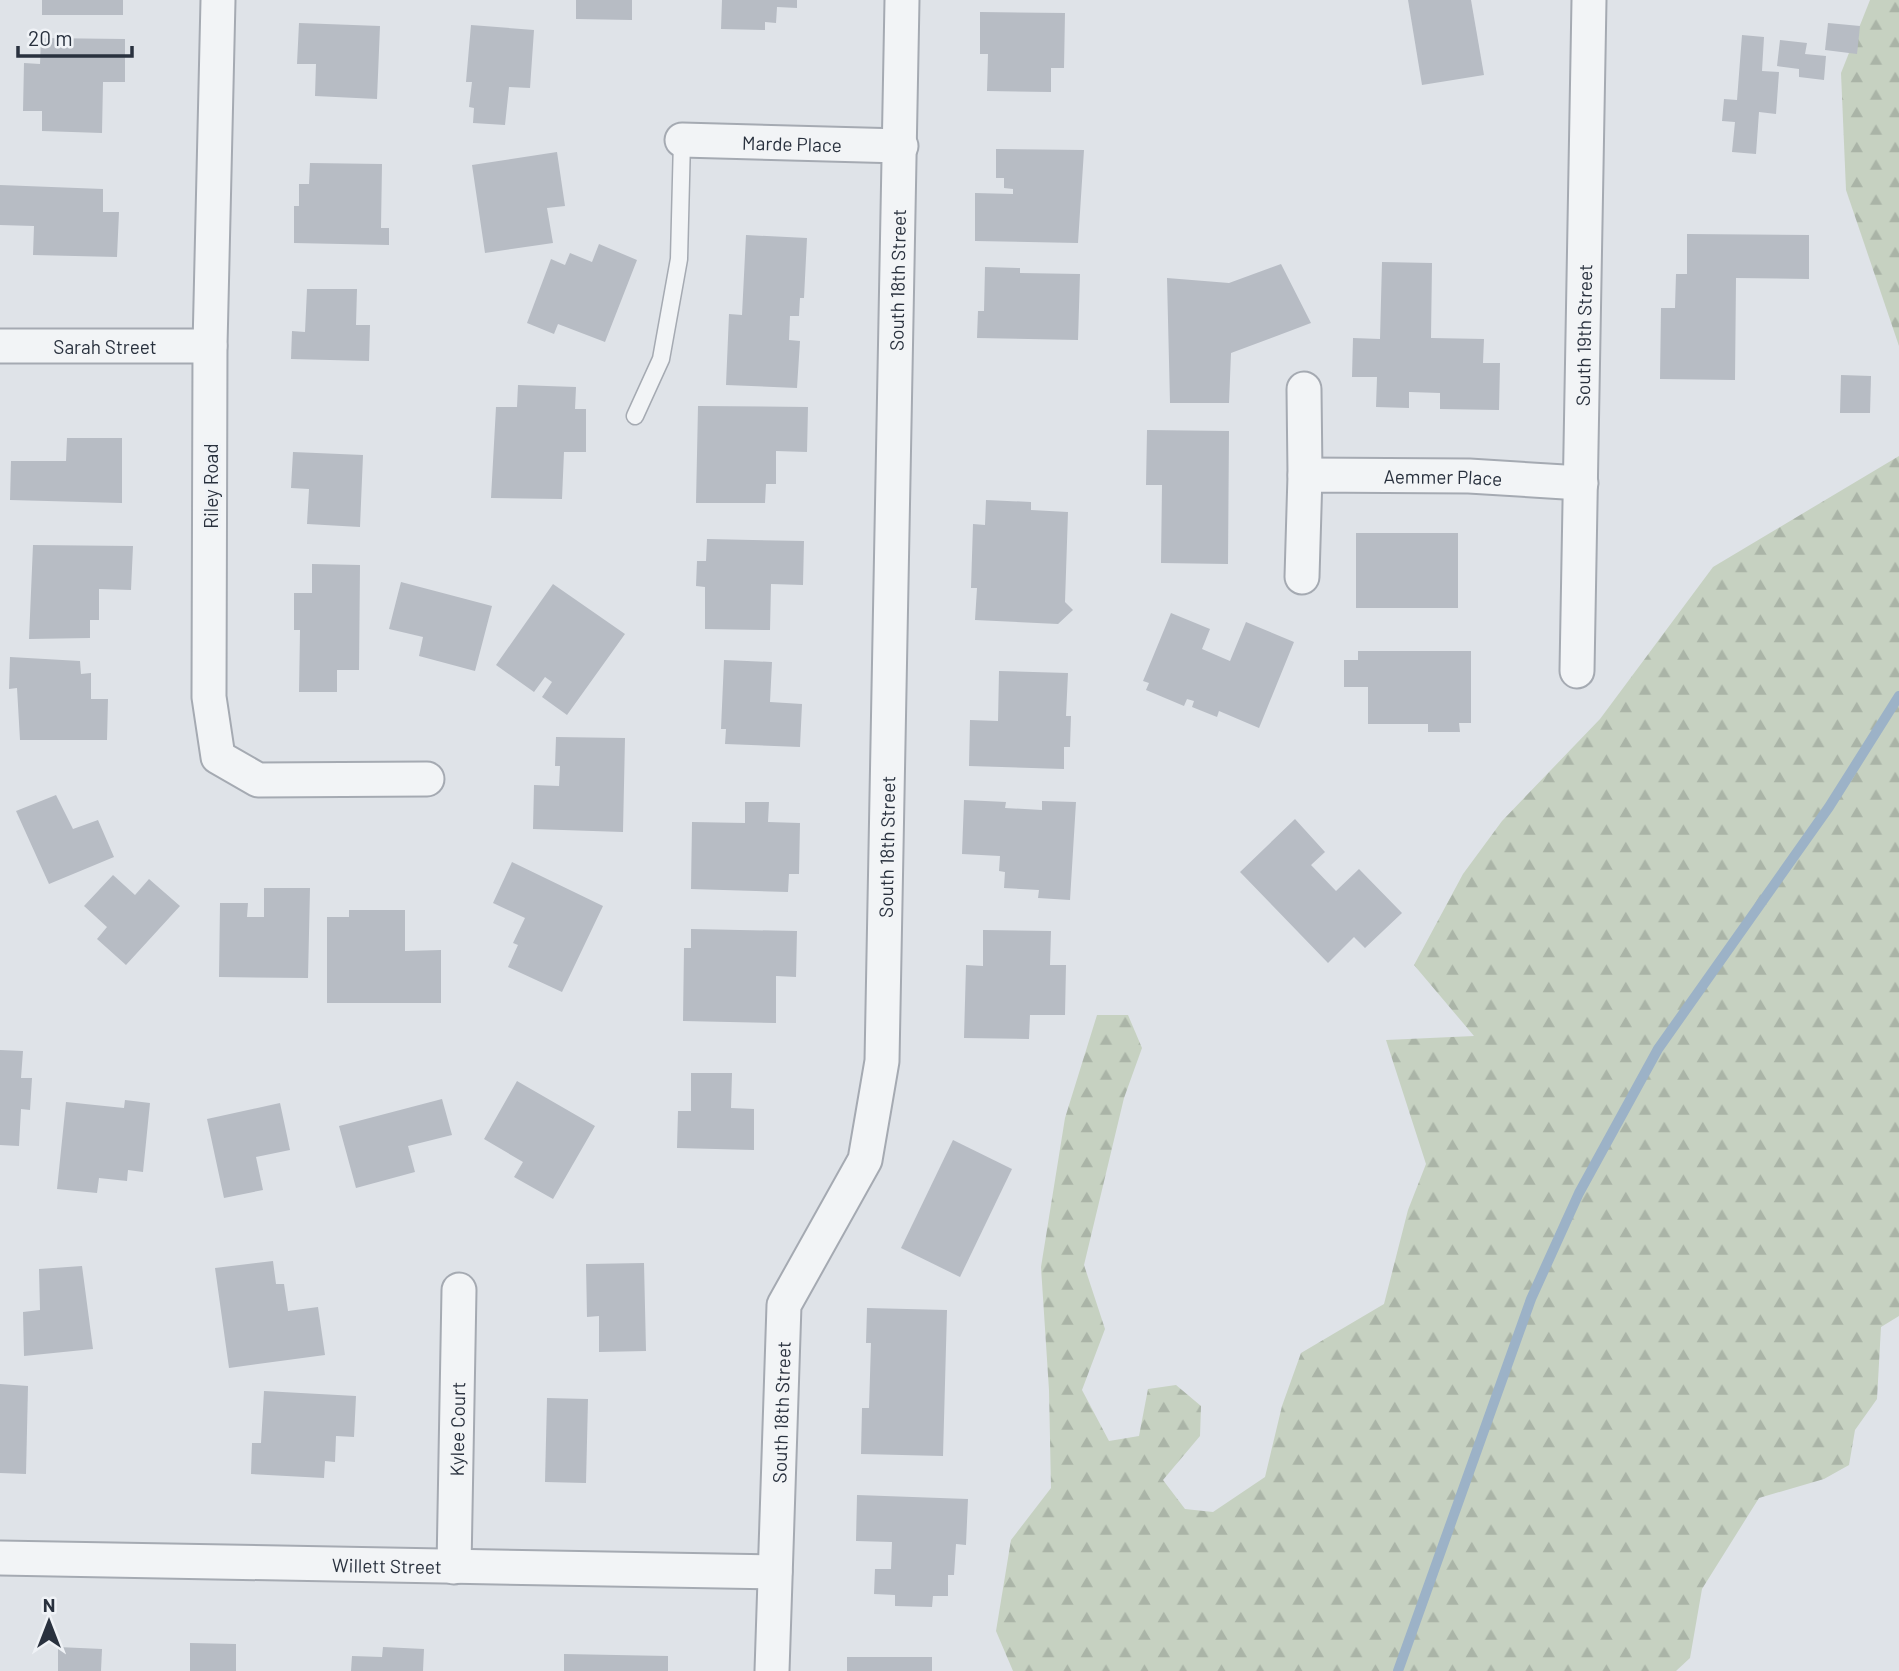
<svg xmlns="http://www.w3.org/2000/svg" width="1899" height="1671" font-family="Barlow,sans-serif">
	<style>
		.forest { fill: url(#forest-firs) }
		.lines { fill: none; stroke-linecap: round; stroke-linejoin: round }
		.stream { stroke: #9cb2c7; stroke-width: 10 }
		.building { fill: #b7bcc4 }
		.lane-casing { stroke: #a5aab2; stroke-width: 19 }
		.street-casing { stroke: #a5aab2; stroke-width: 37 }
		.lane { stroke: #f2f4f6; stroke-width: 16 }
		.street { stroke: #f2f4f6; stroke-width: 33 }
		.labels { text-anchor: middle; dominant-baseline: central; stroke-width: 6; stroke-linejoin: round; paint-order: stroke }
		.street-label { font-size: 19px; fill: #29313e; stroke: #eff2f6 }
	</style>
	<defs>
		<pattern id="forest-firs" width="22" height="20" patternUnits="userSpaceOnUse" patternTransform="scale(1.75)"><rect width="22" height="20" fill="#c6d1c1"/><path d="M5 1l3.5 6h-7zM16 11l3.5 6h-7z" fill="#aab4a7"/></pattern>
	</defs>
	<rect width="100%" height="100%" fill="#dfe3e8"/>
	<g class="forest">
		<polygon points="1870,0 1899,0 1899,346 1846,190 1841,73"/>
		<polygon points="1899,456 1899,1316 1881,1327 1877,1399 1855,1430 1849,1465 1824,1479 1759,1498 1702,1589 1690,1658 1676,1671 1013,1671 996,1631 1011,1540 1051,1488 1049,1390 1041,1267 1065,1118 1097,1015 1128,1015 1142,1048 1124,1098 1084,1265 1105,1329 1082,1390 1109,1441 1139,1436 1148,1389 1176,1385 1201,1406 1200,1436 1163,1480 1185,1509 1213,1512 1265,1477 1282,1406 1301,1353 1384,1304 1408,1210 1426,1164 1386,1040 1474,1036 1414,965 1463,874 1502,821 1600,719 1713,567"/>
	</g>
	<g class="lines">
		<polyline class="stream" points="1398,1671 1531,1299 1579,1193 1658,1049 1829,807 1899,696"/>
	</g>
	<g class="building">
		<rect x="42" y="0" width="81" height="15"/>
		<polygon points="576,0 632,0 632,20 576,19"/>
		<polygon points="722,0 797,0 797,8 777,7 776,23 765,22 765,30 721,29"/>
		<polygon points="1408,0 1471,0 1484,75 1422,85"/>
		<polygon points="980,12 1065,13 1064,68 1051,68 1051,92 987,91 988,54 980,54"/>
		<polygon points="299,23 380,26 377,99 315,96 316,64 297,64"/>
		<polygon points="1828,23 1860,26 1857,54 1825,50"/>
		<polygon points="471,25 534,30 530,88 509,87 505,125 473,123 474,108 469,107 472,82 466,82"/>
		<polygon points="1742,35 1764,37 1762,71 1779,72 1776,114 1759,112 1756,154 1732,152 1735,122 1722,121 1724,99 1737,100"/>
		<polygon points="41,38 125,39 125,82 103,82 102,133 42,131 42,111 23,111 24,63 40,64"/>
		<polygon points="1780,40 1807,43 1805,54 1826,56 1824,80 1799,77 1799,69 1777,66"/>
		<polygon points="996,149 1084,150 1078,243 975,241 975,193 1013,194 1013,189 1004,188 1004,178 996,178"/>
		<polygon points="557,152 565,206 547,208 553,243 485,253 472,165"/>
		<polygon points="310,163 382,164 381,228 389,228 389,245 294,243 294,206 299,206 299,184 309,184"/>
		<polygon points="0,185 103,189 103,212 119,212 117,257 33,255 34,226 0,225"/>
		<polygon points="1687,234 1809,235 1809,279 1736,278 1735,380 1660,379 1661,308 1675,308 1676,274 1687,274"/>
		<polygon points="746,235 807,238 804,298 800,298 799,316 790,316 789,340 800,341 797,388 726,385 729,314 742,315"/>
		<polygon points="599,244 637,260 605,342 558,324 554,334 527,323 551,259 565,265 570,253 592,262"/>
		<polygon points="1382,262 1432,263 1431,338 1484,339 1483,363 1500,363 1499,410 1440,409 1440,393 1409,392 1409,408 1376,407 1377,377 1352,377 1353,338 1380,339"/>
		<polygon points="1281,264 1311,323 1231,353 1229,403 1170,403 1167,278 1229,283"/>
		<polygon points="985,267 1020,268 1020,273 1080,274 1078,340 977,338 978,311 984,311"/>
		<polygon points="307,289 357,289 356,325 370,325 369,361 291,359 292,331 305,332"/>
		<polygon points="1841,375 1871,376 1870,413 1840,413"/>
		<polygon points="518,385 576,387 575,409 586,409 586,452 564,452 562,499 491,498 496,407 517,407"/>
		<polygon points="698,406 808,407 807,452 776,451 776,484 766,484 765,503 696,503"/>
		<polygon points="1147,430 1229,431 1228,564 1161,563 1162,485 1146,485"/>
		<polygon points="67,438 122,438 122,503 10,500 11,461 66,461"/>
		<polygon points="293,452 363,455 360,527 307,524 309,489 291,488"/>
		<polygon points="986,500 1031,502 1031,510 1068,512 1065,602 1073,610 1058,624 975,620 977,588 971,588 973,524 985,525"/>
		<rect x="1356" y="533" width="102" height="75"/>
		<polygon points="707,539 804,541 803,585 771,584 770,630 705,629 705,587 696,586 697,561 706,561"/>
		<polygon points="33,545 133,546 131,590 99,589 99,620 90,620 90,638 29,639"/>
		<polygon points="312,564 360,565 359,670 337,670 337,692 299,692 300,630 294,630 294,593 312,593"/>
		<polygon points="401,582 492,606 475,671 419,656 423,637 389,629"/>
		<polygon points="553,584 625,634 567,715 542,697 552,682 545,677 534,692 496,665"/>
		<polygon points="1171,613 1210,629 1202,649 1230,661 1246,622 1294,642 1259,728 1219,711 1217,717 1192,707 1194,701 1187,699 1184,706 1146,690 1149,683 1143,681"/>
		<polygon points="1358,651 1471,651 1471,723 1459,723 1460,732 1428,732 1428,724 1368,724 1368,687 1344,687 1344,660 1358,660"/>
		<polygon points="10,657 80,661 81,674 91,673 91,699 108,699 107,740 20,740 17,688 9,689"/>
		<polygon points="724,660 772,662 770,702 802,704 800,747 725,744 726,729 721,729"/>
		<polygon points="999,671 1068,673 1066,716 1071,716 1070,747 1064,747 1064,769 969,766 970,720 998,721"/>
		<polygon points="556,737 625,738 623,832 533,829 534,785 559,786 560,766 555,766"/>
		<polygon points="56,795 73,829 98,820 114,857 49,884 16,811"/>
		<polygon points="964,800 1006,802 1005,808 1042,810 1042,801 1076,802 1070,900 1038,898 1039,890 1004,888 1005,872 999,871 1000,856 962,854"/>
		<polygon points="745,802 769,802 768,822 800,823 799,874 789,874 788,892 691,889 692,822 745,823"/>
		<polygon points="1295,819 1325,852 1311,865 1336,891 1359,869 1402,913 1365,948 1354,937 1328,963 1240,872"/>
		<polygon points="512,862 603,906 562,992 508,967 518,945 513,943 525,918 493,903"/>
		<polygon points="113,875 135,895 149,879 180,906 126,965 97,939 107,927 84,906"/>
		<polygon points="264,888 310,888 308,978 219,977 220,903 248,903 247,917 264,917"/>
		<polygon points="349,910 405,910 405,951 441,950 441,1003 327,1003 327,917 349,917"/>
		<polygon points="691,929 797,931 796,977 776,976 776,1023 683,1021 684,948 691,948"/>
		<polygon points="983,930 1051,931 1050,965 1066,965 1065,1015 1030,1015 1029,1039 964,1038 966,965 983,966"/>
		<polygon points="0,1050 23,1051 21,1078 32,1078 30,1110 21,1109 19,1146 0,1145"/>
		<polygon points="691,1073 732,1073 731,1108 754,1109 754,1150 677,1148 678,1111 691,1111"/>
		<polygon points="517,1081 595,1126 553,1199 514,1177 523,1162 484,1139"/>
		<polygon points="442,1099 452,1135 408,1146 415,1172 356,1188 339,1126"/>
		<polygon points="125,1100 150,1103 143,1172 128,1170 127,1181 99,1178 97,1193 57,1189 66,1102 124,1108"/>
		<polygon points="280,1103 290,1150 256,1157 263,1190 224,1198 207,1119"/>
		<polygon points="953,1140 1012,1169 960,1277 901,1248"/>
		<polygon points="273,1261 276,1284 284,1284 288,1311 318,1307 325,1355 229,1368 215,1268"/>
		<polygon points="644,1263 646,1351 599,1352 599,1316 587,1317 586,1264"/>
		<polygon points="82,1266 93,1349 24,1356 23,1312 40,1310 39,1269"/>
		<polygon points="867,1308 947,1310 943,1456 861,1454 862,1408 869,1408 871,1343 866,1343"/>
		<polygon points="0,1384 28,1386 26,1474 0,1473"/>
		<polygon points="264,1391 356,1396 354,1437 336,1436 335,1462 325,1461 324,1478 251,1474 252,1443 261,1443"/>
		<polygon points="547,1398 588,1399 586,1483 545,1482"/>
		<polygon points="857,1495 968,1499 966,1545 956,1544 954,1575 948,1575 948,1596 933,1596 932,1607 895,1606 895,1595 874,1594 875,1569 891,1569 892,1542 856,1541"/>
		<polygon points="190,1643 236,1644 236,1671 190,1671"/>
		<polygon points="58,1647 102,1649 101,1671 58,1671"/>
		<polygon points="383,1647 424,1649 423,1671 351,1671 352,1656 382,1657"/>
		<polygon points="564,1654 668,1656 668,1671 564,1671"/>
		<rect x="847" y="1657" width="85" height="14"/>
	</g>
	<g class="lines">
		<defs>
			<polyline id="lane" points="635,416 661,359 679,259 682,140"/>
			<g id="street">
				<polyline points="218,0 210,346 209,697 218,757 258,780 427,779"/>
				<path id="s1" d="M682 140 901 146"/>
				<path id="s2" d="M0 346H210"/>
				<polyline points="1304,389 1305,475"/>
				<path id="s3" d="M1302 577 1305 475 1469 476 1581 483"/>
				<path id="s4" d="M1577 671 1589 0"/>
				<path id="s5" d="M0 1558 775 1572"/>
				<path id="s6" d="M454 1567 459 1290"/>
				<path id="s7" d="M772 1671 784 1305 865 1160 882 1061 902 0"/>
			</g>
		</defs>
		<use href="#lane" class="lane-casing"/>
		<use href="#street" class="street-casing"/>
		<use href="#lane" class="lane"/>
		<use href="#street" class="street"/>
	</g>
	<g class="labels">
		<g class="street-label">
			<text stroke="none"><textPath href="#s1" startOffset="110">Marde Place</textPath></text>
			<text stroke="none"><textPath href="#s7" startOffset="1414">South 18th Street</textPath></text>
			<text stroke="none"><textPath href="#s4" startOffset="336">South 19th Street</textPath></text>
			<text stroke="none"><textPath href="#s2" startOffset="105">Sarah Street</textPath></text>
			<text stroke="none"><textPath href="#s3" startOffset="240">Aemmer Place</textPath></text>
			<text transform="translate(210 486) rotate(-90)">Riley Road</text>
			<text stroke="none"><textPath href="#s7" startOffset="847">South 18th Street</textPath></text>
			<text stroke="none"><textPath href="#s7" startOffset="259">South 18th Street</textPath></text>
			<text stroke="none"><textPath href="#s6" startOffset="138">Kylee Court</textPath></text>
			<text stroke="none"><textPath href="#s5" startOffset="387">Willett Street</textPath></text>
		</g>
	</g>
	<g transform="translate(49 1622)" stroke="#eff2f6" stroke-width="5" paint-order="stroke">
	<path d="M0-5L12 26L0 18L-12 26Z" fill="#29313e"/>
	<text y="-10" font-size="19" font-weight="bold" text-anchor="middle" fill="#29313e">N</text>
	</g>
	<path d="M18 46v10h114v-10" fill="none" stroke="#29313e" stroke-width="3.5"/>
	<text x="28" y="46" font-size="21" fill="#29313e" stroke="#eff2f6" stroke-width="5" paint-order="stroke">20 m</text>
</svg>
